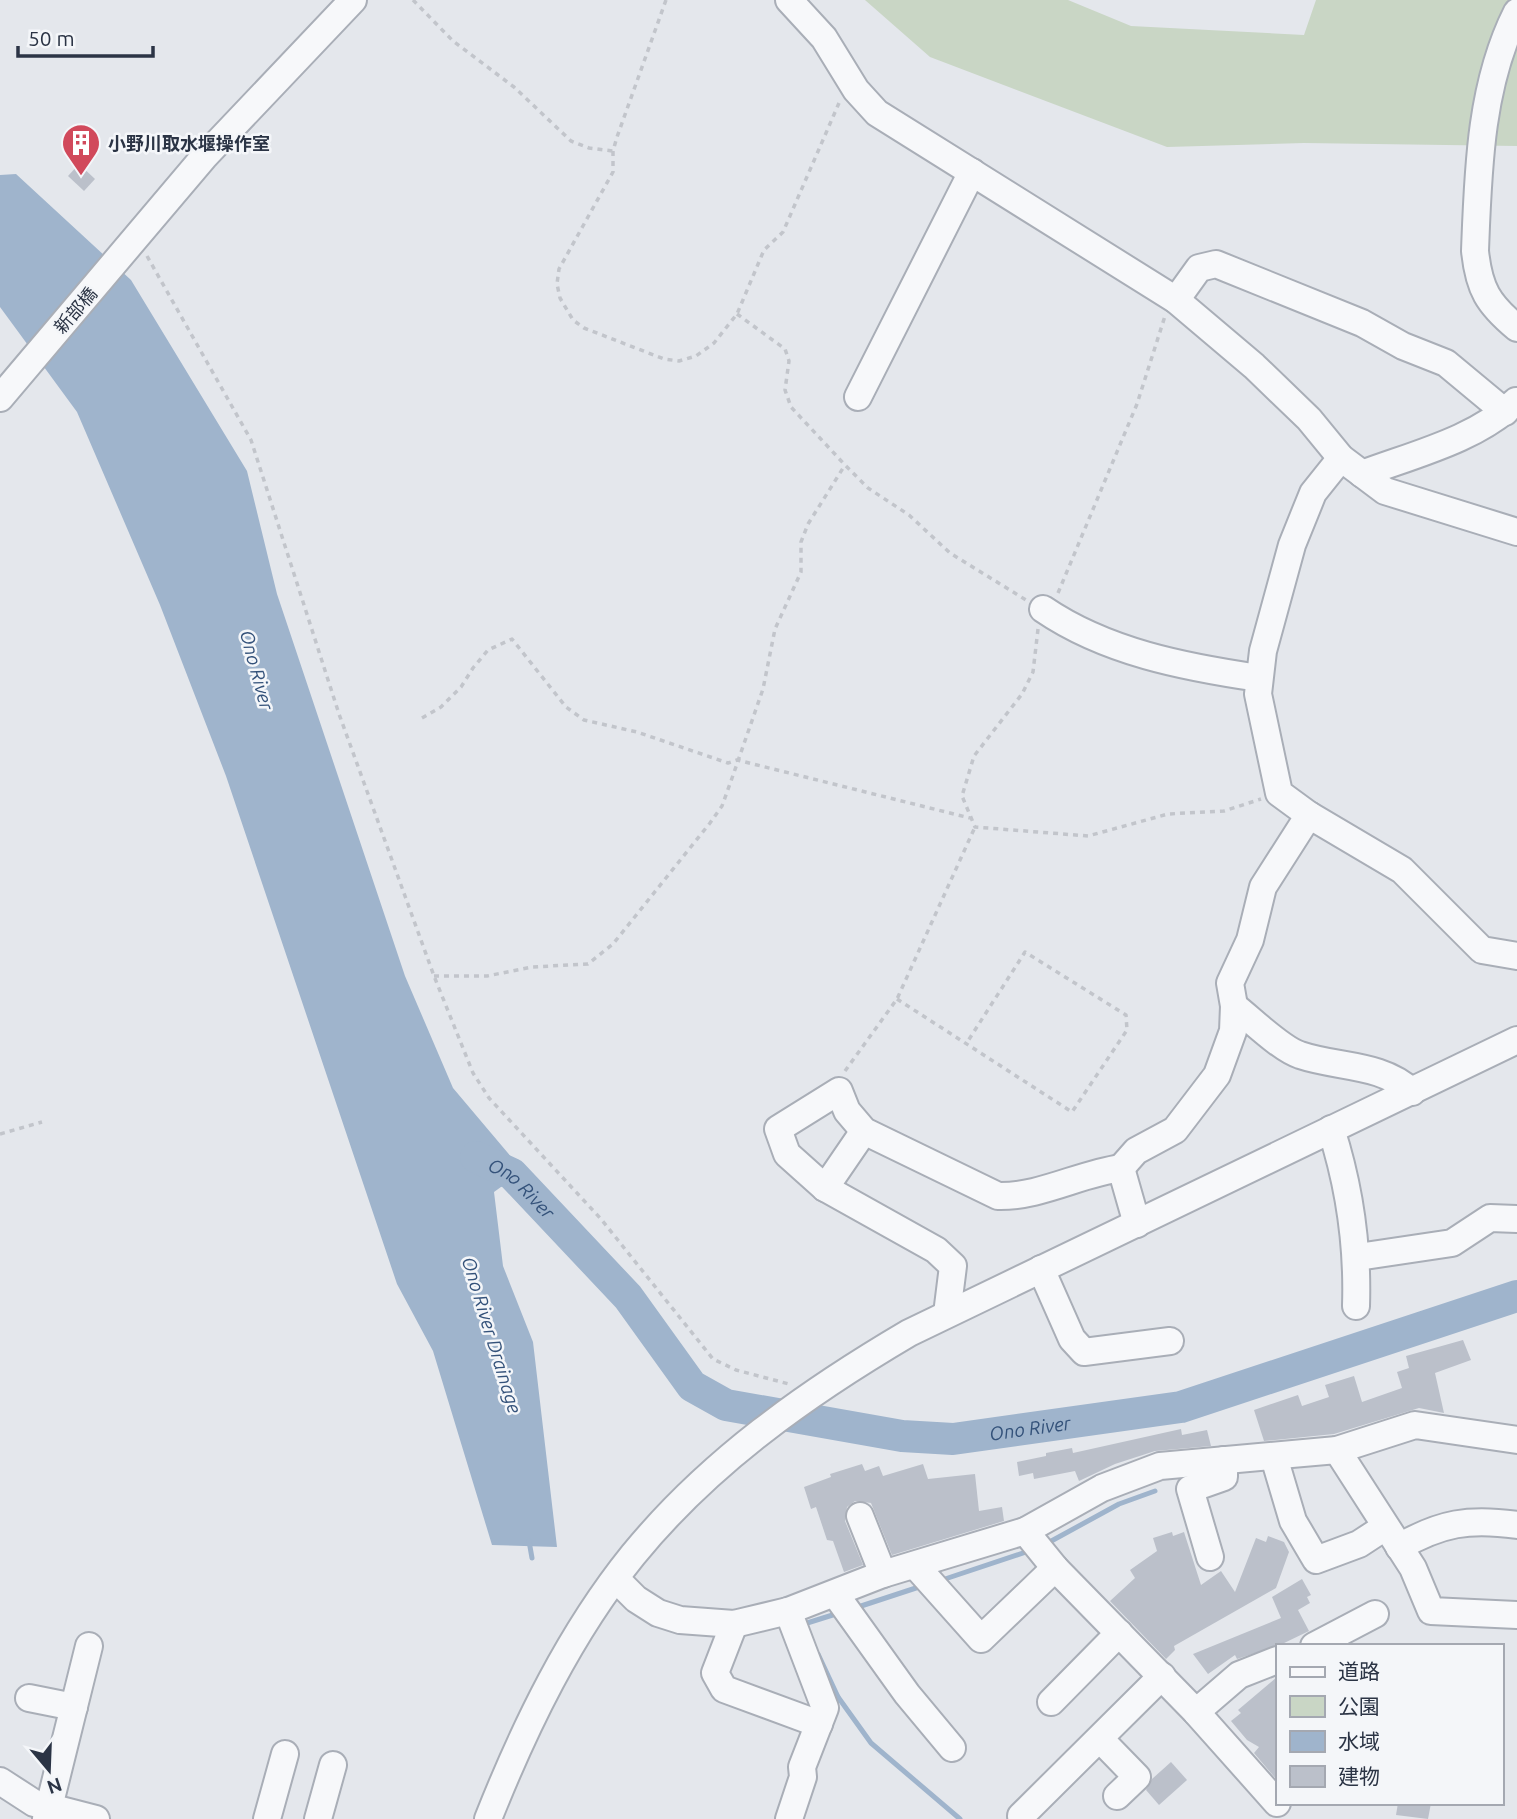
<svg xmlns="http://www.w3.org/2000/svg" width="1517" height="1819" font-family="Ubuntu,'Noto Sans JP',sans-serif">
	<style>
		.green { fill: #c9d6c5 }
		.water { fill: #9fb4cc }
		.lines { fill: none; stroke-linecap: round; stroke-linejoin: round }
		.stream { stroke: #9fb4cc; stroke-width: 5 }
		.river { stroke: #9fb4cc; stroke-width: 32 }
		.building { fill: #bbc0ca }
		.minor-casing { stroke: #a9aeb7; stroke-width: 30 }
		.path { stroke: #c2c5cb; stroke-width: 3.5; stroke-dasharray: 5 5; stroke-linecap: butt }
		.minor { stroke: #f7f8fa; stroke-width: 26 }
		.labels { text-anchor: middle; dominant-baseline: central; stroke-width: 5; stroke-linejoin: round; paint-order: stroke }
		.poi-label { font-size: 18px; font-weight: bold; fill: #2b3445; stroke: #f4f6f9; text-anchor: start }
		.street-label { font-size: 18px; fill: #2b3445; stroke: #f4f6f9 }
		.water-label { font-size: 19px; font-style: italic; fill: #34527a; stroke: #f4f6f9 }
	</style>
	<rect width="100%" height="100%" fill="#e4e7ec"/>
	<polygon class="green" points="865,0 1068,0 1131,26 1304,35 1316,0 1517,0 1517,146 1304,143 1167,147 930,57"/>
	<polygon class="water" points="16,174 131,280 247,471 277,594 405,976 453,1088 523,1171 494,1192 503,1266 533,1342 557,1547 492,1545 433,1351 397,1284 226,776 160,605 77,412 0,307 0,175"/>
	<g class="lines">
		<g class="stream">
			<polyline points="529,1541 532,1558"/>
			<polyline points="1044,1545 1119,1504 1155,1491"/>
			<polyline points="942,1580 1032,1550"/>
			<polyline points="855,1608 922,1586"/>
			<polyline points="805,1626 804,1624 839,1613"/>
			<polyline points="818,1654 838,1697 835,1706"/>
			<polyline points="838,1697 871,1743 960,1819"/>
		</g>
		<path class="river" id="s1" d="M476 1157 512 1174 628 1297 692 1386 726 1405 902 1436 953 1439 1181 1407 1517 1296"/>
	</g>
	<g class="building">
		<polygon points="79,164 95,179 84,191 68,176"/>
		<polygon points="1463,1340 1471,1360 1435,1373 1444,1413 1419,1408 1334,1434 1264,1441 1254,1410 1298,1395 1302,1406 1329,1397 1325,1385 1354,1376 1362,1402 1402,1388 1397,1372 1409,1368 1406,1356"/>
		<polygon points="1181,1429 1182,1435 1207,1430 1211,1446 1155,1451 1115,1464 1079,1481 1075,1471 1034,1479 1033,1473 1019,1476 1017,1462 1046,1456 1046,1453 1072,1448 1073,1453"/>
		<polygon points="862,1464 865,1471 879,1466 883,1476 923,1464 928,1479 975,1474 979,1511 1002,1507 1004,1521 892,1555 871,1503 855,1501 847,1507 845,1521 863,1565 844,1572 833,1541 827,1540 816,1507 811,1509 804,1487 831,1477 830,1474"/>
		<polygon points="1172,1532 1173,1536 1184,1532 1201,1585 1221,1571 1235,1592 1256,1538 1266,1542 1268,1536 1284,1542 1289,1552 1276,1588 1174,1646 1175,1650 1166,1659 1110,1601 1135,1578 1130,1570 1157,1551 1153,1538"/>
		<polygon points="1302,1579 1311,1595 1307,1597 1310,1603 1298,1610 1309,1631 1280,1645 1237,1659 1235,1655 1208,1674 1193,1654 1281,1618 1272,1597"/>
		<polygon points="1277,1677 1277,1780 1254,1753 1259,1747 1247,1740 1231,1721 1241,1713 1238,1710"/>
		<polygon points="1171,1762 1187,1780 1159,1805 1146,1790 1152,1779"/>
		<polygon points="1398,1803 1431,1803 1428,1819 1396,1815"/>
	</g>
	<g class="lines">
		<defs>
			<g id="minor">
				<polyline points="789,0 824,38 856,90 877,113 1176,300 1254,366 1309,419 1341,458 1385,491 1517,532"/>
				<path d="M1517 12C1480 85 1478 171 1475 251 1479 289 1488 304 1517 328"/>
				<polyline points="1176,300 1199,268 1216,264 1362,323 1403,346 1446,363 1505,412"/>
				<polyline points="858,397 972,172"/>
				<polyline points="0,398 204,157 353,0"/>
				<polyline points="1341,458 1313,493 1292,545 1263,651 1258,694 1279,793 1309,815 1402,870 1482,950 1517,956"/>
				<path d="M1362 474C1412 455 1476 440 1516 401"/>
				<path d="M1043 609C1106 652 1184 667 1259 678"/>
				<path d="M1234 1006C1251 1019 1281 1049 1300 1055 1338 1068 1381 1063 1412 1092"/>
				<path d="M1331 1129C1350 1188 1358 1244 1356 1306"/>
				<polyline points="1121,1168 1136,1151 1175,1130 1217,1075 1233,1031 1234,1006 1230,983 1250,940 1263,887 1309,815"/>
				<polyline points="825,1188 864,1131"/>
				<polyline points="1358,1257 1452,1243 1490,1218 1517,1219"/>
				<polyline points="1041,1269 1072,1339 1084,1352 1170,1341"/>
				<path d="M947 1314 953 1266 936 1250 825 1188 787 1154 778 1129 839 1091 847 1111 864 1131 998 1196C1040 1197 1079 1174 1121 1168L1137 1224"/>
				<polyline points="1337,1450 1413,1568 1431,1611 1517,1615"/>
				<polyline points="1274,1457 1293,1521 1316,1560 1359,1544 1385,1527"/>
				<polyline points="860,1516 883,1574"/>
				<polyline points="1025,1531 1055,1568 1196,1712 1277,1803"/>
				<path d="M1399 1547C1441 1523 1469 1518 1517 1525"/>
				<polyline points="1210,1557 1190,1489 1224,1477 1224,1460"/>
				<polyline points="915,1565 981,1639 1055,1568"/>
				<polyline points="616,1579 636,1599 658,1613 680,1620 734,1624 788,1611 883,1574 1025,1531 1102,1488 1160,1466 1337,1450 1415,1425 1517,1440"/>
				<polyline points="836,1595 907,1694 952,1748"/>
				<polyline points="788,1611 825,1708 802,1767 803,1777 789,1819"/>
				<polyline points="734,1624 715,1673 724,1689 819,1724"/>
				<polyline points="1314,1646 1375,1614"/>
				<polyline points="29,1698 74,1707"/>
				<polyline points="1051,1702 1119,1633"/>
				<polyline points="1196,1712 1239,1675 1277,1660"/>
				<polyline points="1100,1739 1137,1777 1117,1796"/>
				<polyline points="0,1781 34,1803 96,1819"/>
				<polyline points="1021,1816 1162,1676"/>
				<polyline points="46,1819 89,1646"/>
				<polyline points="267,1819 285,1754"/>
				<polyline points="318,1819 333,1765"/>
				<path d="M488 1819C525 1726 570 1633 633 1555 709 1462 807 1393 909 1333L1517 1040"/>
			</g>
		</defs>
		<use href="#minor" class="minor-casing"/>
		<g class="path">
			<polyline points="413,0 453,41 514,87 571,141 589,148 613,151"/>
			<polyline points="666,0 617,137 613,151 613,172 559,269 557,284 560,298 573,320 584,328 664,359 679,361 696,356 714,343 737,314 764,250 783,232 839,103"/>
			<polyline points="147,256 251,440 339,714 434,976 473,1073 489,1098 601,1219 713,1359 736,1370 789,1384"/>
			<polyline points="737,314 785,349 789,361 785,390 791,407 845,465 868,488 909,515 950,553 1026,600"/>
			<polyline points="1058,593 1137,404 1165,316"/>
			<polyline points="1038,629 1033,672 1022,694 974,756 962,796 975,827 1088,836 1168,814 1224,811 1261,799"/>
			<polyline points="422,718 441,707 461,687 473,668 488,650 512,639 566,707 584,720 637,732 728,763 737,760 970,818"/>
			<polyline points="434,976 487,976 532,967 588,964 613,944 710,823 722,806 731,781 763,689 775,629 801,572 801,542 808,524 845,465"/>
			<polyline points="897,999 1072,1112 1127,1030 1126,1015 1025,952 966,1044"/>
			<polyline points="845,1071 897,999 975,827"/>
			<polyline points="0,1134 42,1122"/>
		</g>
		<use href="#minor" class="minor"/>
	</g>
	<defs>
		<symbol id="building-pin" viewBox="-11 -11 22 30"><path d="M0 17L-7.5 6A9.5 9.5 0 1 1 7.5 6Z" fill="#d1495b" stroke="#f4f6f9"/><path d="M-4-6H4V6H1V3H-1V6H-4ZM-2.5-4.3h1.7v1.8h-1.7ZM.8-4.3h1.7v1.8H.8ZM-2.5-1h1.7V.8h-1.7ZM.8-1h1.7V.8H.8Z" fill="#fff"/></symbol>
	</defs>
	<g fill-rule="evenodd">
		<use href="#building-pin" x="59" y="121" width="44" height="60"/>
	</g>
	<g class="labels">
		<g class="poi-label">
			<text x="108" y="143">小野川取水堰操作室</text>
		</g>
		<g class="street-label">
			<text transform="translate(75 310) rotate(-49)">新部橋</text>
		</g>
		<g class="water-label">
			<text transform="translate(257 670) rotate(75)">Ono River</text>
			<text stroke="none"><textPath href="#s1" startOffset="56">Ono River</textPath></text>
			<text transform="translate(492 1335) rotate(73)">Ono River Drainage</text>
			<text stroke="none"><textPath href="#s1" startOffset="665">Ono River</textPath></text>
		</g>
	</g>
	<rect x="1276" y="1644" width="228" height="161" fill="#f4f6f9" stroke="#a4a8b1" stroke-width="2"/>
	<rect x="1290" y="1667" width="35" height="10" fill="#f7f8fa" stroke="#a4a8b1" stroke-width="2"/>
	<text x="1338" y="1679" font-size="21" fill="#2b3445">道路</text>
	<rect x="1290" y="1696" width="35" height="21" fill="#c9d6c5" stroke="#a4a8b1" stroke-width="2"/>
	<text x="1338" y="1714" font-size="21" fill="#2b3445">公園</text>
	<rect x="1290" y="1731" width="35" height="21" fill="#9fb4cc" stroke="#a4a8b1" stroke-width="2"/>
	<text x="1338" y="1749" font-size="21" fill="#2b3445">水域</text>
	<rect x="1290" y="1766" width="35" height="21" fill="#bbc0ca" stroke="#a4a8b1" stroke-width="2"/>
	<text x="1338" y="1784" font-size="21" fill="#2b3445">建物</text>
	<g transform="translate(49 1770) rotate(161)" stroke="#f4f6f9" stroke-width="5" paint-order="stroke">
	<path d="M0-5L12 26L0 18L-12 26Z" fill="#2b3445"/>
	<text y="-10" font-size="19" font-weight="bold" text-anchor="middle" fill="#2b3445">N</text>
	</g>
	<path d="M18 46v10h135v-10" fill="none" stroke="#2b3445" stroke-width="3.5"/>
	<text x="28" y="46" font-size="21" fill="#2b3445" stroke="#f4f6f9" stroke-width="5" paint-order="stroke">50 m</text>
</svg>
